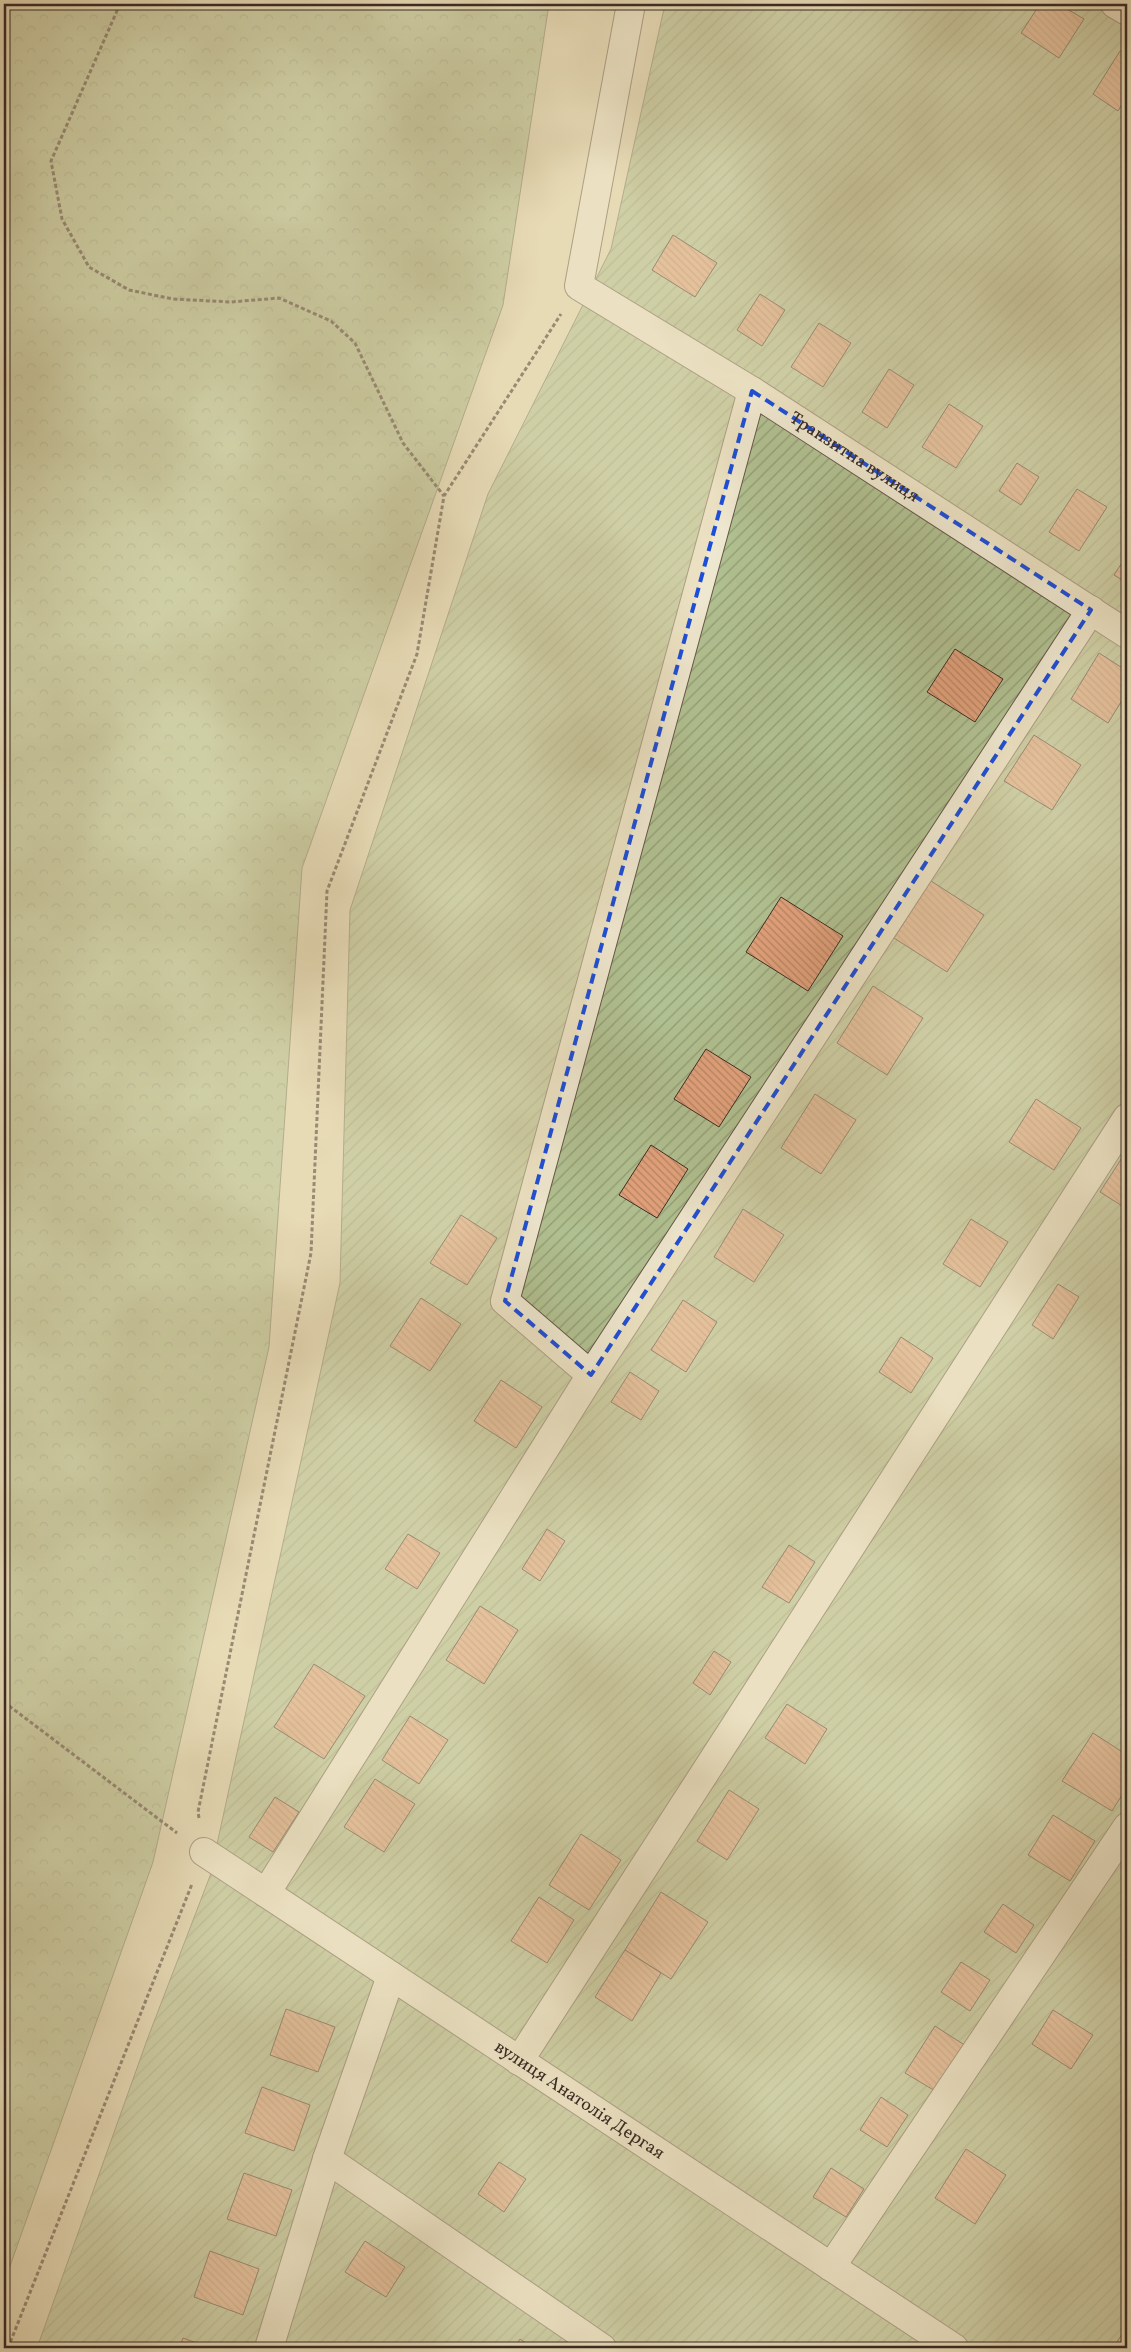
<svg xmlns="http://www.w3.org/2000/svg" width="1131" height="2352" font-family="Vollkorn,serif">
	<style>
		.forest { fill: url(#forest-crowns); stroke: #75765b }
		.garden { fill: url(#garden-furrows); stroke: #75765b }
		.building { fill: url(#building-back-hatch); stroke: #392b25 }
		.lines { fill: none; stroke-linecap: round; stroke-linejoin: round }
		.minor-casing { stroke: #645749; stroke-width: 30 }
		.path { stroke: #392b25; stroke-width: 3; stroke-dasharray: 4 2.5; stroke-linecap: butt }
		.minor { stroke: #efe8d0; stroke-width: 28 }
		.marked { fill: none; stroke: #1d4ed8; stroke-width: 4; stroke-dasharray: 10 6; stroke-linejoin: round }
		.labels { text-anchor: middle; dominant-baseline: central; stroke-width: 4.5; stroke-linejoin: round; paint-order: stroke }
		.street-label { font-size: 18px; fill: #392b25; stroke: #efe8d0 }
	</style>
	<defs>
		<pattern id="forest-crowns" width="20" height="18" patternUnits="userSpaceOnUse" patternTransform="scale(1.25)"><rect width="20" height="18" fill="#b1c191"/><path d="M2 6a3 3 0 1 1 6 0M12 15a3 3 0 1 1 6 0" fill="none" stroke="#919d76"/></pattern>
		<pattern id="garden-furrows" width="10" height="10" patternUnits="userSpaceOnUse" patternTransform="scale(1.25)"><rect width="10" height="10" fill="#b1c191"/><path d="M-1 1l2-2M0 10L10 0M9 11l2-2" fill="none" stroke="#919d76"/></pattern>
		<pattern id="building-back-hatch" width="6" height="6" patternUnits="userSpaceOnUse" patternTransform="scale(1.25)"><rect width="6" height="6" fill="#e2a27c"/><path d="M-1 5l2 2M0 0l6 6M5-1l2 2" fill="none" stroke="#b88465"/></pattern>
	</defs>
	<rect width="100%" height="100%" fill="#e7dbb6"/>
	<filter id="stains"><feTurbulence type="fractalNoise" baseFrequency=".004" numOctaves="4"/><feColorMatrix values="0 0 0 0 .2 0 0 0 0 .09 0 0 0 0 .02 0 0 0 .5 -.17"/></filter>
	<radialGradient id="worn" r=".72"><stop offset=".6" stop-color="#630" stop-opacity="0"/><stop offset="1" stop-color="#630" stop-opacity=".3"/></radialGradient>
	<polygon class="forest" points="4,4 549,4 503,305 302,868 269,1347 153,1862 4,2283"/>
	<polygon class="garden" points="665,4 1127,4 1127,2348 37,2348 147,2040 210,1876 340,1283 350,910 488,494 611,249"/>
	<g class="building">
		<polygon points="1040,4 1059,4 1084,19 1059,58 1021,33"/>
		<polygon points="1120,51 1127,55 1127,96 1118,111 1093,94"/>
		<polygon points="673,235 717,263 695,297 652,270"/>
		<polygon points="760,294 785,310 762,346 737,330"/>
		<polygon points="819,323 851,343 823,387 791,367"/>
		<polygon points="889,369 914,385 887,428 862,412"/>
		<polygon points="949,404 983,426 956,468 922,447"/>
		<polygon points="1017,463 1039,477 1021,505 999,491"/>
		<polygon points="1077,489 1107,507 1079,551 1049,532"/>
		<polygon points="1127,555 1127,583 1114,575"/>
		<polygon points="955,649 1003,679 975,722 927,692"/>
		<polygon points="1099,653 1127,671 1127,692 1108,723 1071,699"/>
		<polygon points="1034,735 1081,765 1052,810 1004,781"/>
		<polygon points="931,881 984,915 947,972 894,938"/>
		<polygon points="781,897 843,936 808,991 746,952"/>
		<polygon points="873,986 923,1018 887,1075 837,1043"/>
		<polygon points="706,1049 751,1077 719,1127 674,1099"/>
		<polygon points="815,1094 856,1120 821,1174 781,1148"/>
		<polygon points="1036,1099 1081,1128 1054,1170 1009,1142"/>
		<polygon points="651,1145 688,1169 657,1218 619,1195"/>
		<polygon points="1127,1150 1127,1209 1100,1192"/>
		<polygon points="743,1209 784,1235 754,1282 714,1257"/>
		<polygon points="461,1215 497,1238 467,1285 430,1263"/>
		<polygon points="971,1219 1008,1242 980,1287 943,1264"/>
		<polygon points="1058,1284 1079,1297 1053,1339 1032,1325"/>
		<polygon points="421,1298 461,1324 430,1371 390,1346"/>
		<polygon points="683,1300 717,1322 686,1372 651,1350"/>
		<polygon points="901,1337 933,1358 911,1393 879,1372"/>
		<polygon points="630,1372 659,1391 641,1420 611,1402"/>
		<polygon points="501,1380 542,1407 516,1448 474,1421"/>
		<polygon points="547,1529 565,1541 540,1581 522,1569"/>
		<polygon points="408,1534 440,1553 417,1589 385,1569"/>
		<polygon points="789,1545 815,1562 789,1603 762,1587"/>
		<polygon points="480,1606 518,1630 484,1684 446,1660"/>
		<polygon points="714,1651 731,1662 710,1695 693,1683"/>
		<polygon points="314,1664 365,1696 324,1759 274,1727"/>
		<polygon points="787,1704 827,1729 805,1764 765,1738"/>
		<polygon points="410,1716 448,1740 419,1784 382,1760"/>
		<polygon points="1093,1733 1127,1755 1127,1787 1112,1811 1062,1781"/>
		<polygon points="375,1779 415,1804 384,1852 344,1827"/>
		<polygon points="729,1790 759,1809 727,1860 697,1841"/>
		<polygon points="275,1797 299,1812 273,1852 249,1837"/>
		<polygon points="1053,1815 1095,1841 1070,1881 1028,1855"/>
		<polygon points="581,1834 621,1860 589,1910 549,1885"/>
		<polygon points="661,1892 708,1922 671,1979 625,1950"/>
		<polygon points="539,1897 574,1920 547,1963 511,1941"/>
		<polygon points="1003,1904 1034,1925 1016,1953 984,1932"/>
		<polygon points="625,1950 661,1973 632,2021 595,1997"/>
		<polygon points="961,1962 990,1980 970,2011 941,1992"/>
		<polygon points="286,2009 335,2027 318,2072 270,2055"/>
		<polygon points="1053,2010 1093,2035 1071,2069 1032,2044"/>
		<polygon points="935,2026 966,2046 937,2092 905,2073"/>
		<polygon points="262,2087 310,2105 294,2151 245,2133"/>
		<polygon points="881,2097 908,2115 887,2147 860,2130"/>
		<polygon points="966,2149 1006,2175 975,2224 935,2198"/>
		<polygon points="499,2162 526,2179 504,2212 478,2194"/>
		<polygon points="831,2168 864,2189 846,2217 813,2197"/>
		<polygon points="244,2173 292,2190 276,2236 227,2219"/>
		<polygon points="365,2241 405,2267 386,2297 345,2272"/>
		<polygon points="210,2251 259,2269 243,2315 194,2297"/>
		<polygon points="1124,2331 1127,2333 1127,2348 1113,2348"/>
		<polygon points="183,2338 210,2348 179,2348"/>
		<polygon points="520,2339 533,2348 514,2348"/>
	</g>
	<g class="lines">
		<defs>
			<g id="minor">
				<path id="s1" d="M631 4 579 286 752 391 1127 634"/>
				<polyline points="1115,4 1127,11"/>
				<polyline points="591,1375 1091,610"/>
				<path id="s2" d="M204 1852 954 2348"/>
				<polyline points="266,1893 591,1375 505,1301 752,391"/>
				<polyline points="519,2061 1127,1118"/>
				<polyline points="327,2159 602,2348"/>
				<polyline points="831,2267 1127,1827"/>
				<polyline points="269,2348 327,2159 391,1976"/>
			</g>
		</defs>
		<use href="#minor" class="minor-casing"/>
		<g class="path">
			<polyline points="120,4 51,161 62,219 89,267 129,290 173,299 231,302 279,298 331,321 355,343 403,443 444,496"/>
			<polyline points="4,1702 177,1833"/>
			<polyline points="199,1818 198,1812 311,1253 327,891 417,654 444,496 561,314"/>
			<polyline points="8,2348 192,1884"/>
		</g>
		<use href="#minor" class="minor"/>
	</g>
	<path d="M0 0H1131V2352H0ZM752 391 1091 610 591 1375 505 1301Z" fill="#e7dbb6" fill-opacity=".55" fill-rule="evenodd"/>
	<path class="marked" d="M752 391 1091 610 591 1375 505 1301Z"/>
	<g class="labels">
		<g class="street-label">
			<text stroke="none"><textPath href="#s1" startOffset="611">Транзитна вулиця</textPath></text>
			<text stroke="none"><textPath href="#s2" startOffset="450">вулиця Анатолія Дергая</textPath></text>
		</g>
	</g>
	<rect width="1131" height="2352" fill="none" stroke="#e7dbb6" stroke-width="20"/>
	<rect x="5" y="5" width="1121" height="2342" fill="none" stroke="#392b25" stroke-width="2.5"/>
	<rect x="10" y="10" width="1111" height="2332" fill="none" stroke="#392b25"/>
	<rect width="100%" height="100%" filter="url(#stains)"/>
	<rect width="100%" height="100%" fill="url(#worn)"/>
</svg>
